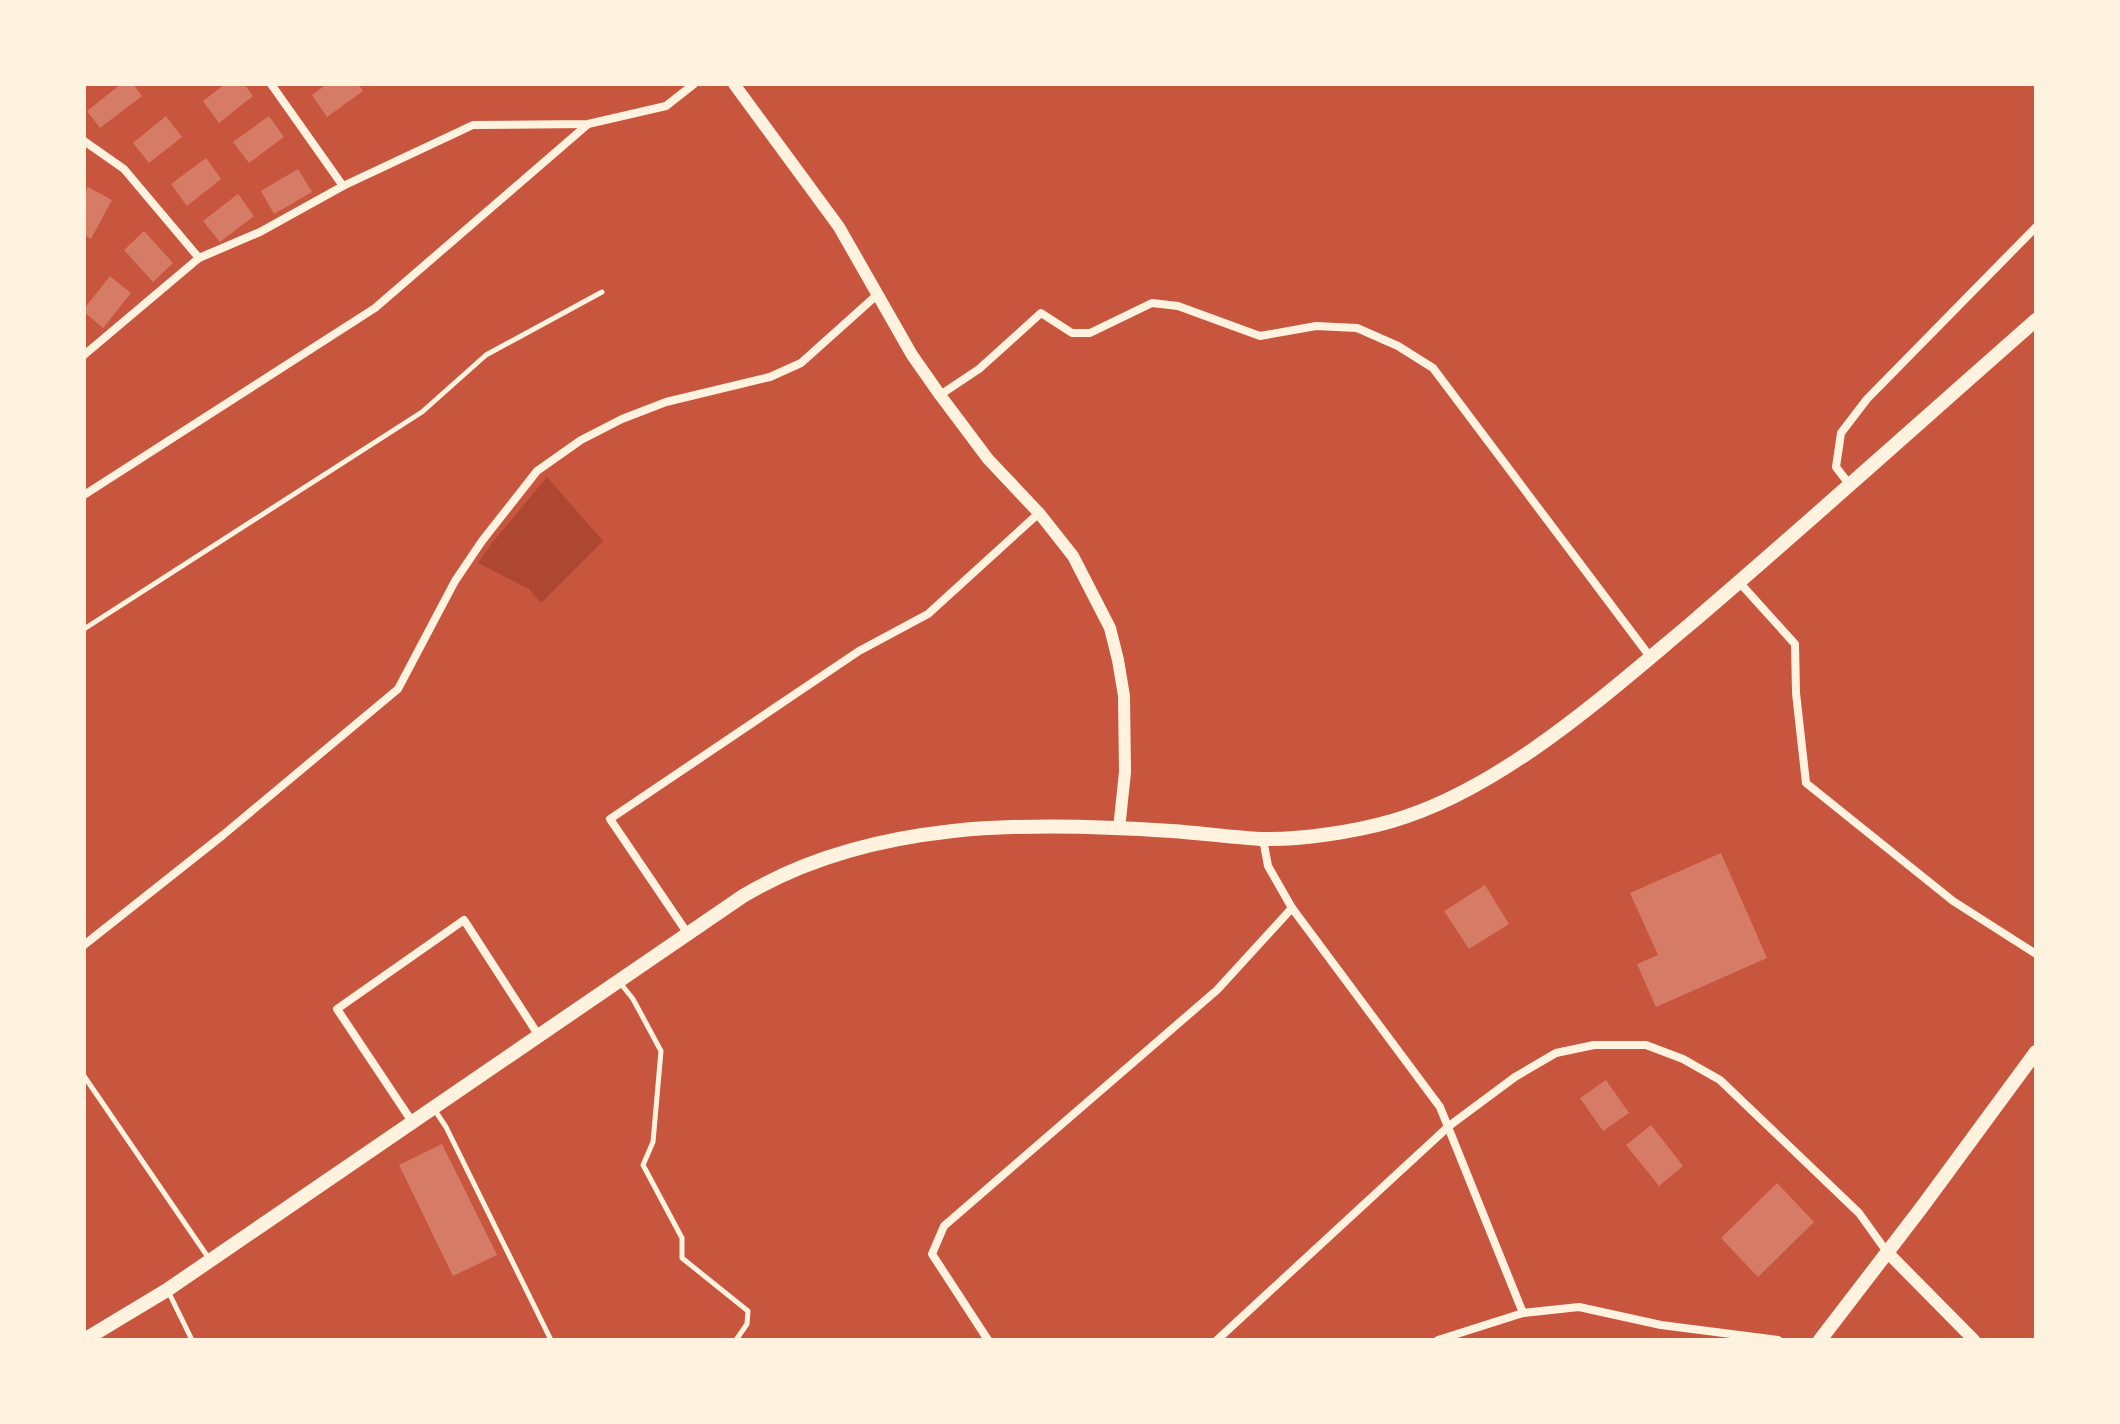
<svg xmlns="http://www.w3.org/2000/svg" width="2120" height="1424" font-family="Roboto,sans-serif">
	<style>
		.green { fill: #ae4732 }
		.building { fill: #d67c66 }
		.lines { fill: none; stroke-linecap: round; stroke-linejoin: round }
		.service { stroke: #fff3e0; stroke-width: 5 }
		.minor { stroke: #fff3e0; stroke-width: 8 }
		.tertiary { stroke: #fff3e0; stroke-width: 12 }
		.secondary { stroke: #fff3e0; stroke-width: 14 }
	</style>
	<rect width="100%" height="100%" fill="#c8553d"/>
	<polygon class="green" points="547,477 603,541 541,603 529,589 478,563 492,543"/>
	<g class="building">
		<polygon points="121,84 133,84 142,96 100,128 87,111"/>
		<polygon points="225,84 244,84 253,96 219,123 203,101"/>
		<polygon points="327,84 358,84 363,91 327,117 312,95"/>
		<polygon points="166,116 182,137 149,163 133,143"/>
		<polygon points="269,116 284,137 249,163 233,142"/>
		<polygon points="206,158 221,179 187,206 171,184"/>
		<polygon points="298,169 312,192 274,214 261,191"/>
		<polygon points="88,187 112,200 91,239 84,235 84,195"/>
		<polygon points="238,194 254,216 220,242 203,221"/>
		<polygon points="144,231 173,263 153,282 124,250"/>
		<polygon points="110,276 131,293 103,328 84,312 84,309"/>
		<polygon points="1721,853 1767,958 1656,1007 1637,964 1658,955 1630,893"/>
		<polygon points="1485,885 1509,924 1469,949 1444,911"/>
		<polygon points="1606,1080 1629,1113 1603,1131 1580,1098"/>
		<polygon points="1651,1125 1683,1166 1659,1186 1626,1145"/>
		<polygon points="442,1144 497,1255 453,1276 399,1165"/>
		<polygon points="1777,1183 1814,1222 1758,1277 1721,1238"/>
	</g>
	<g class="lines">
		<g class="service">
			<polyline points="84,629 422,412 486,355 602,292"/>
			<polyline points="621,984 633,999 661,1051 653,1142 643,1165 682,1238 682,1258 748,1311 747,1324 736,1340"/>
			<polyline points="84,1076 210,1260"/>
			<polyline points="434,1109 446,1127 551,1340"/>
			<polyline points="168,1291 192,1340"/>
		</g>
		<g class="minor">
			<polyline points="271,84 343,186"/>
			<polyline points="84,141 124,169 199,258"/>
			<polyline points="84,355 199,258 260,232 343,186 473,125 588,124 666,106 694,84"/>
			<polyline points="940,395 979,369 1041,313 1072,333 1090,333 1152,303 1178,306 1260,336 1316,326 1357,328 1398,346 1433,368 1651,658"/>
			<polyline points="1849,484 1836,467 1841,433 1867,399 2036,227"/>
			<polyline points="84,495 375,308 587,125"/>
			<polyline points="1739,582 1795,644 1796,693 1806,783 1953,901 2036,954"/>
			<polyline points="1263,839 1268,866 1292,908 1440,1107 1523,1313"/>
			<polyline points="688,934 610,819 859,651 928,614 1039,513"/>
			<polyline points="84,945 223,835 398,689 455,581 482,541 537,471 581,440 622,419 666,402 770,377 801,363 878,294"/>
			<polyline points="413,1123 337,1009 464,920 539,1036"/>
			<polyline points="988,1340 932,1254 944,1226 1217,990 1292,908"/>
			<polyline points="1217,1340 1449,1126 1515,1077 1556,1053 1594,1045 1646,1045 1683,1059 1720,1080 1859,1213 1887,1252"/>
			<polyline points="1438,1340 1523,1313 1579,1307 1661,1325 1778,1340"/>
		</g>
		<g class="tertiary">
			<polyline points="734,84 839,227 912,355 940,395 988,459 1039,513 1073,556 1110,628 1118,660 1124,696 1125,772 1119,829"/>
			<polyline points="1887,1252 1974,1340"/>
		</g>
		<g class="secondary">
			<path d="M84 1340 167 1290 743 896C870 820 1028 821 1171 831 1200 833 1230 837 1260 839 1300 840 1354 832 1392 821 1500 790 1604 696 1689 625 1806 525 1920 422 2036 320"/>
			<polyline points="1820,1340 1922,1207 2036,1052"/>
		</g>
	</g>
	<rect width="2120" height="1424" fill="none" stroke="#fff3e0" stroke-width="172"/>
</svg>
